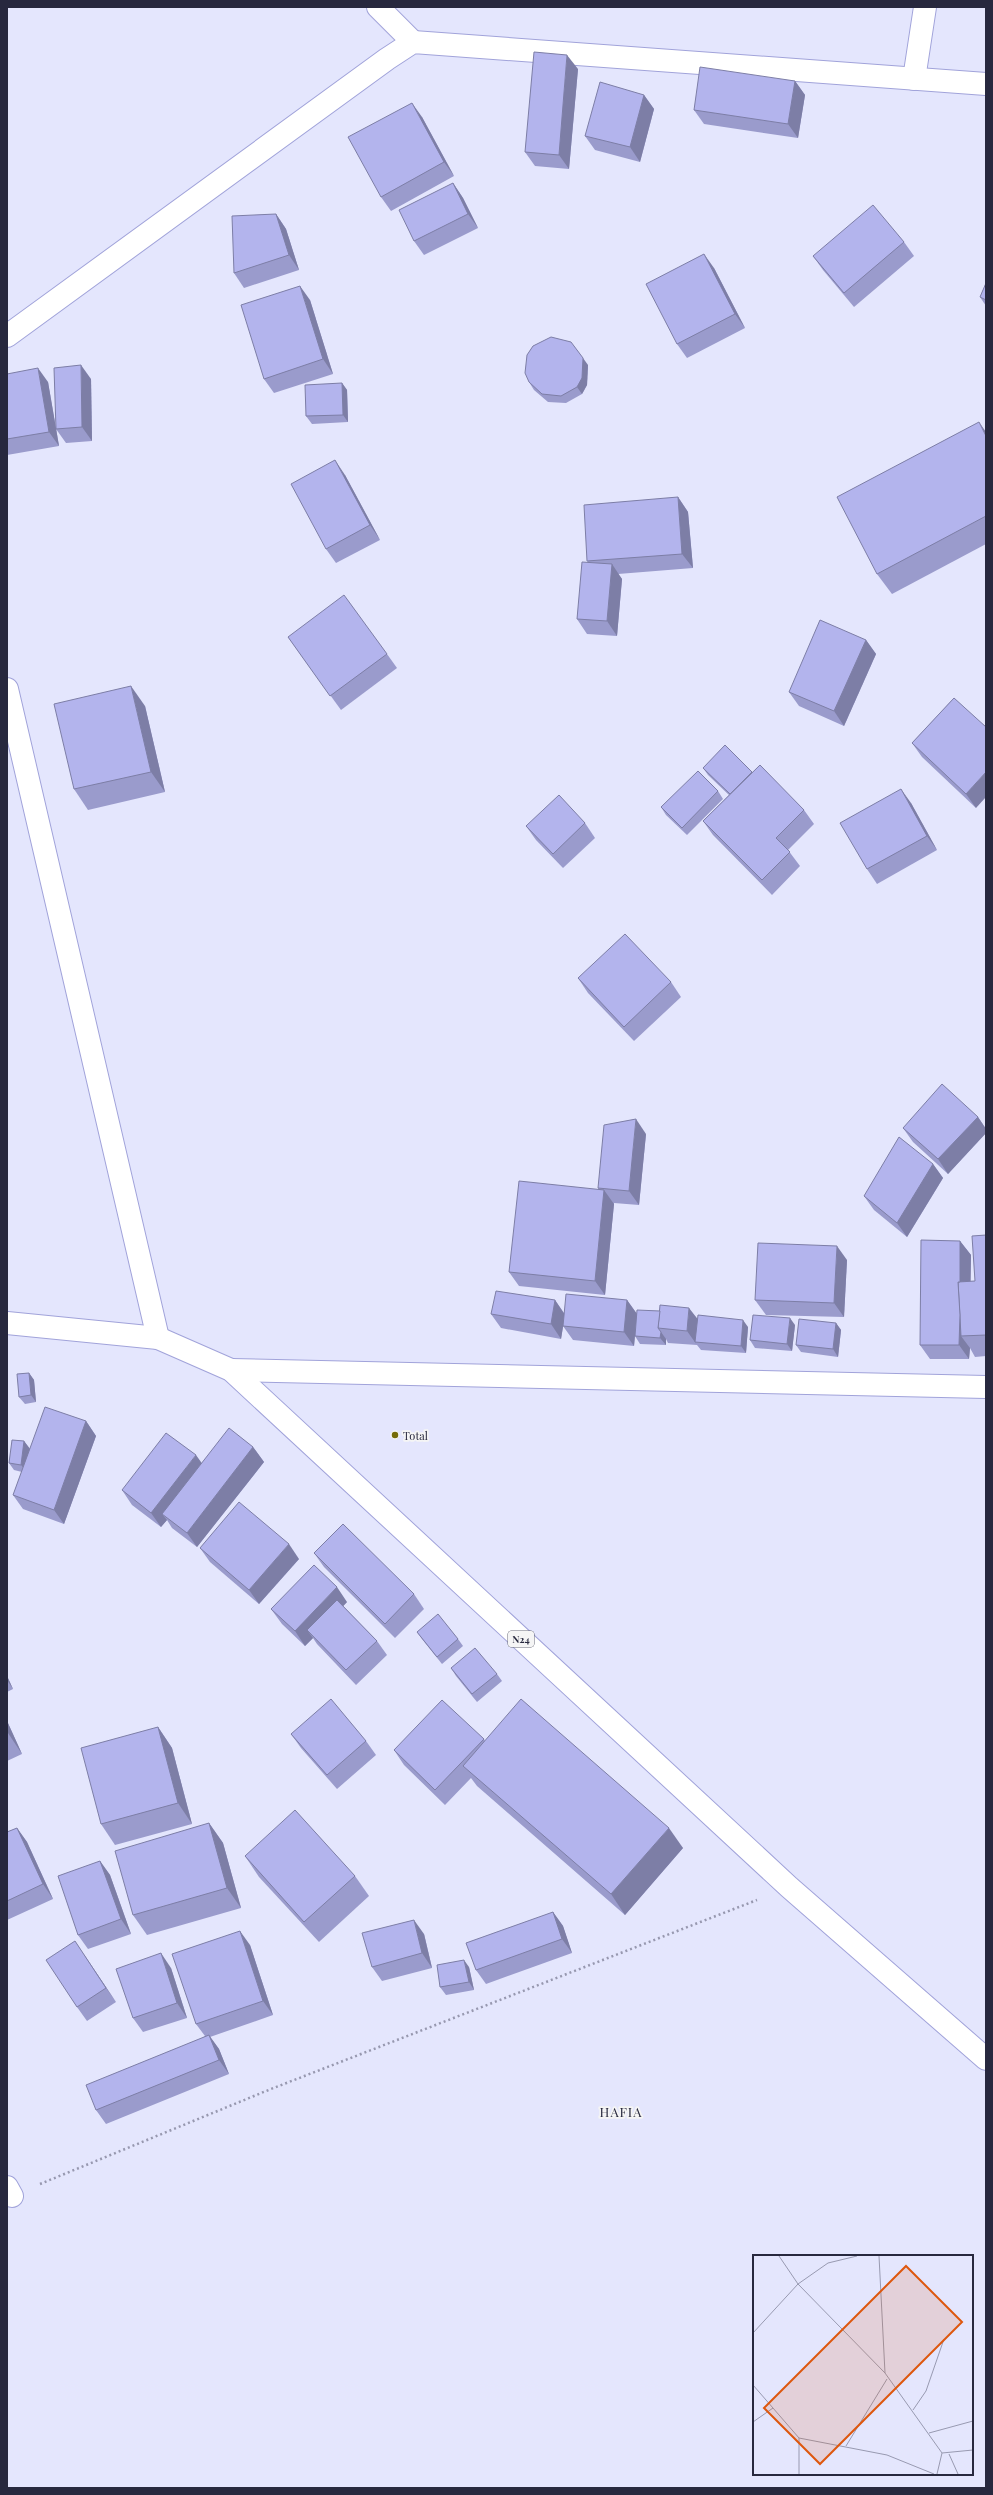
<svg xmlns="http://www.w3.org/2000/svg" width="993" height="2495" font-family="'Playfair Display',serif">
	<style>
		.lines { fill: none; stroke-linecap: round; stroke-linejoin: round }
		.minor-casing { stroke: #a1a3da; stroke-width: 24 }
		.major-casing { stroke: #a1a3da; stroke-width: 24 }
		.path { stroke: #9798af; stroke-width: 2.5; stroke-dasharray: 2 3; stroke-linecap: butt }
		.minor { stroke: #fff; stroke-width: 22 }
		.major { stroke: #fff; stroke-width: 22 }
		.wall { fill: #9a9bcc }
		.shaded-wall { fill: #7d7ea6 }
		.building { fill: #b3b4ed; stroke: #7d7ea6 }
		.poi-dot { fill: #766c06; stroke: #f5f5f5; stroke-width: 1.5 }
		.labels { text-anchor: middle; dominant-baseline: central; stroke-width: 3.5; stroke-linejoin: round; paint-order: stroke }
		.shield { fill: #f5f5f5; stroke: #656675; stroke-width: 1 }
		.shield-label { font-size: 10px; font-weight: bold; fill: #27283e }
		.poi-label { font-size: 11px; fill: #27283e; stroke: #f5f5f5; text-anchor: start }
		.quarter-label { font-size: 13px; letter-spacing: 1px; fill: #27283e; stroke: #f5f5f5 }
		.inset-road { fill: none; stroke: #989ab1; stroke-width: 1 }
		.view { fill: #de570e; fill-opacity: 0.15; stroke: #de570e; stroke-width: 2 }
		.inset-edge { fill: none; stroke: #27283e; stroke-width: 2 }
	</style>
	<rect width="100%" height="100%" fill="#e4e6fd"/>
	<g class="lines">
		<defs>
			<g id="minor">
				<polyline points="378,7 413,42"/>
				<polyline points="914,79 925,7"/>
				<polyline points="7,336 387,59 413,42 986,84"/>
				<polyline points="7,689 158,1338"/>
				<polyline points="7,2187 12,2196"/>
			</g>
			<g id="major">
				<polyline points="7,1323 158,1338 231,1370 789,1887 986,2059"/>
				<polyline points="231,1370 986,1387"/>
			</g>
		</defs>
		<use href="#minor" class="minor-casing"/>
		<use href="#major" class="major-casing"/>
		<polyline class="path" points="40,2184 271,2089 757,1900"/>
		<use href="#minor" class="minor"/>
		<use href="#major" class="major"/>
	</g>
	<g class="wall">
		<polygon points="578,69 569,169 535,166 525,152"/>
		<polygon points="795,81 805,95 798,138 704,124 694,110"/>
		<polygon points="644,95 654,109 640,162 595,150 585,136"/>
		<polygon points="422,117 454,176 391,211 381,197"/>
		<polygon points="453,183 463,198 478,228 424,255 414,241"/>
		<polygon points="276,214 286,229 299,270 244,288 234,273"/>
		<polygon points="904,242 914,256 854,307 823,270 813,256"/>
		<polygon points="714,268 745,328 687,358 677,344"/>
		<polygon points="986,283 986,306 980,297"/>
		<polygon points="310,300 333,374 274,393 264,379"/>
		<polygon points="588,365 587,385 582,394 566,403 548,402 534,390 529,382"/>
		<polygon points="7,374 48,382 59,446 7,455"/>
		<polygon points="91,379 92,441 66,443 56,429"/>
		<polygon points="342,383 347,390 348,422 312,424 306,416"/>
		<polygon points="986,432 986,544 892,594 877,574"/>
		<polygon points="345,475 380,540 336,563 326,549"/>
		<polygon points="678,497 688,512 693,568 618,574 622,579 617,636 587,634 577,619 588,562 587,561"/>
		<polygon points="288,637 387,654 397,668 341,710"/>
		<polygon points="866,640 876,654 844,726 799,706 789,692"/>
		<polygon points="954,698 976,808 922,757 912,743"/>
		<polygon points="145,706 165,792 88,810 74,789"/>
		<polygon points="703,768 753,772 804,810 814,824 788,850 800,866 772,895 713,835 703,821 729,795 708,775"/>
		<polygon points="718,791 723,799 687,835 666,815 661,807"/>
		<polygon points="911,803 937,850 877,884 867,869"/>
		<polygon points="585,823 595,838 563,868 536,840 526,826"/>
		<polygon points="578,978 671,982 681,997 634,1041 588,993"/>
		<polygon points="978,1117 986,1129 986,1133 948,1174 913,1142 903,1128"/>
		<polygon points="646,1134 639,1205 614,1203 614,1204 605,1295 519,1286 509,1272 598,1189 598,1188"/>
		<polygon points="933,1164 943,1178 907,1237 874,1210 864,1196"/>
		<polygon points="986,1235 986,1356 975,1357 970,1348 969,1359 930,1359 920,1345 960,1241 971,1255 970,1282 975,1281"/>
		<polygon points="847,1260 844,1317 766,1315 755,1300"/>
		<polygon points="555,1300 564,1313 627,1300 637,1314 698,1320 748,1327 746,1353 701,1350 697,1345 668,1343 666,1339 666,1345 640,1344 635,1336 636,1321 634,1346 573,1340 563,1326 561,1339 501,1328 491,1314"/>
		<polygon points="836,1323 841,1330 838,1357 801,1352 796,1345"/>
		<polygon points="795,1325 792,1351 755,1348 750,1340"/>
		<polygon points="29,1373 34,1380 36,1402 25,1404 19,1397"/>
		<polygon points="86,1421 96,1436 64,1524 23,1509 13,1495 22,1472 14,1470 9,1463 24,1441 30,1449 29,1450"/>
		<polygon points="253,1447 264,1462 197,1547 172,1528 167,1520 161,1527 132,1505 122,1490 202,1463"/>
		<polygon points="200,1548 299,1559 259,1604 210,1562"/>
		<polygon points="314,1553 414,1594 424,1609 395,1638 324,1567"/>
		<polygon points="347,1602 343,1606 377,1641 387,1655 356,1685 317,1644 313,1638 305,1646 282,1624 271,1609"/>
		<polygon points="417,1632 458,1639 463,1646 442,1664 422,1639"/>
		<polygon points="451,1668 497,1674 502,1681 477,1702 456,1676"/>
		<polygon points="7,1676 13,1689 7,1692"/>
		<polygon points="7,1721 22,1754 7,1761"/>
		<polygon points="158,1727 172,1748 192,1824 115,1845 101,1824"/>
		<polygon points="291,1734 366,1741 376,1755 337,1789 301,1748"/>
		<polygon points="484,1739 485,1741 683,1848 625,1915 477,1786 471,1778 445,1805 404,1765 394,1750"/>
		<polygon points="209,1823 223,1843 241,1908 147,1935 133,1915"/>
		<polygon points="17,1828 27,1842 53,1899 7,1920 7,1832"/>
		<polygon points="245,1856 355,1876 369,1896 319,1942 259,1877"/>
		<polygon points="100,1861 110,1875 131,1934 88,1949 78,1935"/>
		<polygon points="553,1912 563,1926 572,1953 486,1984 476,1970"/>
		<polygon points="424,1934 432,1968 382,1981 372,1967"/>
		<polygon points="250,1945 273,2015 210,2037 219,2049 229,2074 106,2124 96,2110 205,2036 196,2024"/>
		<polygon points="85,1956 116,2002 87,2021 77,2007"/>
		<polygon points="469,1967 474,1990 446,1995 440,1987"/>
		<polygon points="171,1968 187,2018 143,2032 133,2018"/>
	</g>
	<g class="shaded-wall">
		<polygon points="567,55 578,69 569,169 559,155"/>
		<polygon points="795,81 805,95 798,138 788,124"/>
		<polygon points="644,95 654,109 640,162 630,147"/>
		<polygon points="412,103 422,117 454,176 444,162"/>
		<polygon points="453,183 463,198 478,228 468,214"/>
		<polygon points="276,214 286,229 299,270 289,255"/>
		<polygon points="704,254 714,268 745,328 735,314"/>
		<polygon points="300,286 310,300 333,374 323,359"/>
		<polygon points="583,358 588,365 587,385 582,394 577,387"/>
		<polygon points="81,365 91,379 92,441 82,427"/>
		<polygon points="38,368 48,382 59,446 49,432"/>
		<polygon points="342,383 347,390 348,422 343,415"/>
		<polygon points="979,422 986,432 986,436"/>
		<polygon points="335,460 345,475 380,540 370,525"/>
		<polygon points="678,497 688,512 693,568 682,554"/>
		<polygon points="612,564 622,579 617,636 607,621"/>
		<polygon points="866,640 876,654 844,726 834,711"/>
		<polygon points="131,686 145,706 165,792 151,772"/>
		<polygon points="986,772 986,797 976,808 966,794"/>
		<polygon points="901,789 911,803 937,850 927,836"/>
		<polygon points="978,1117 986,1129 986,1133 948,1174 938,1159"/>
		<polygon points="636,1119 646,1134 639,1205 629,1191"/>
		<polygon points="933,1164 943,1178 907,1237 897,1223"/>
		<polygon points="604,1190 614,1204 605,1295 595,1281"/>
		<polygon points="960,1241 971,1255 970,1336 961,1336 970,1348 969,1359 959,1345"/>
		<polygon points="837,1246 847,1260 844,1317 834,1303"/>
		<polygon points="555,1300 565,1315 561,1339 551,1324"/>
		<polygon points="627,1300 637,1314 634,1346 624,1332"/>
		<polygon points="689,1308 700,1322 695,1342 697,1345 687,1331"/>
		<polygon points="790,1318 795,1325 792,1351 787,1344"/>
		<polygon points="743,1320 748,1327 746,1353 741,1346"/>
		<polygon points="836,1323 841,1330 838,1357 833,1349"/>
		<polygon points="661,1332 666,1339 666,1345 660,1338"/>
		<polygon points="29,1373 34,1380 36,1402 31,1395"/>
		<polygon points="86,1421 96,1436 64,1524 54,1510"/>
		<polygon points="24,1441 30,1449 27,1472 21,1465"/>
		<polygon points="253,1447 264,1462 197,1547 187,1533"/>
		<polygon points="196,1455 206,1469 162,1514 167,1520 161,1527 151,1513"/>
		<polygon points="289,1544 299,1559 259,1604 249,1590"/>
		<polygon points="337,1587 347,1602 314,1637 307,1630 313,1638 305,1646 295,1631"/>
		<polygon points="7,1676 13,1689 7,1680"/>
		<polygon points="7,1721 22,1754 8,1733"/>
		<polygon points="158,1727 172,1748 192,1824 178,1803"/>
		<polygon points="209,1823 223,1843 241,1908 227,1888"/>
		<polygon points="17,1828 27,1842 53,1899 43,1884"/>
		<polygon points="669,1828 683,1848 625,1915 611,1894"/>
		<polygon points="100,1861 110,1875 131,1934 121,1919"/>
		<polygon points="553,1912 563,1926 572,1953 562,1939"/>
		<polygon points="414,1920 424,1934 432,1968 422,1953"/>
		<polygon points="240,1931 250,1945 273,2015 263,2001"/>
		<polygon points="75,1941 85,1956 116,2002 106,1988"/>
		<polygon points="161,1953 171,1968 187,2018 177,2003"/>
		<polygon points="464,1960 469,1967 474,1990 469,1982"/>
		<polygon points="209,2035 219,2049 229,2074 219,2060"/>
	</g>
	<g class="building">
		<polygon points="534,52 567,55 559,155 525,152"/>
		<polygon points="700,67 795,81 788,124 694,110"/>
		<polygon points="600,82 644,95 630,147 585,136"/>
		<polygon points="412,103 444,162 381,197 348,137"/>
		<polygon points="453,183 468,214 414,241 399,210"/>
		<polygon points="873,205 904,242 844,293 813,256"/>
		<polygon points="276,214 289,255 234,273 232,216"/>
		<polygon points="704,254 735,314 677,344 646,284"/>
		<polygon points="986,283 986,300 980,297"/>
		<polygon points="300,286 323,359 264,379 241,305"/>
		<polygon points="551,337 571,342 583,358 582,378 577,387 561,396 542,394 529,382 525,373 527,355 533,346"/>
		<polygon points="81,365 82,427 56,429 54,368"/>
		<polygon points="38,368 49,432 7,439 7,374"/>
		<polygon points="342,383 343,415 306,416 305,385"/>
		<polygon points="979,422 986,436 986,516 877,574 837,497"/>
		<polygon points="335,460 370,525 326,549 291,484"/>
		<polygon points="678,497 682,554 587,561 584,505"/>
		<polygon points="582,562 612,564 607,621 577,619"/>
		<polygon points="344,595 387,654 330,696 288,637"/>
		<polygon points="820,620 866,640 834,711 789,692"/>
		<polygon points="131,686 151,772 74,789 54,704"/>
		<polygon points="954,698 986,727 986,772 966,794 912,743"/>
		<polygon points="725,745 752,772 730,794 703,768"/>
		<polygon points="760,765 804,810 776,838 790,852 762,880 703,821"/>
		<polygon points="698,771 718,791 682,828 661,807"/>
		<polygon points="901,789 927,836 867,869 840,823"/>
		<polygon points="559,795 585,823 553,854 526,826"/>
		<polygon points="625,934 671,982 624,1027 578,978"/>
		<polygon points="942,1084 978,1117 938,1159 903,1128"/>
		<polygon points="636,1119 629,1191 598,1188 604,1125"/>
		<polygon points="899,1137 933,1164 897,1223 864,1196"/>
		<polygon points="519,1181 604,1190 595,1281 509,1272"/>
		<polygon points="986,1235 986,1335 961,1336 958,1282 975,1281 972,1236"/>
		<polygon points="921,1240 960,1241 960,1282 958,1282 960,1315 959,1345 920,1345"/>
		<polygon points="758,1243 837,1246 834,1303 755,1300"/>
		<polygon points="496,1291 555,1300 551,1324 491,1314"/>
		<polygon points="566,1294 627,1300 624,1332 563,1326"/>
		<polygon points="660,1305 689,1308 687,1331 658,1328"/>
		<polygon points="637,1310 660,1311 658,1328 661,1332 660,1338 635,1336"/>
		<polygon points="698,1315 743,1320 741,1346 695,1342"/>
		<polygon points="753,1315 790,1318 787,1344 750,1340"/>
		<polygon points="799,1319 836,1323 833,1349 796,1345"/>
		<polygon points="29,1373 31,1395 19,1397 17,1374"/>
		<polygon points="45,1407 86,1421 54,1510 13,1495"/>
		<polygon points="229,1428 253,1447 187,1533 162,1514"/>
		<polygon points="166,1433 196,1455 151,1513 122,1490"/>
		<polygon points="12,1440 24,1441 21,1465 9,1463"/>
		<polygon points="239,1502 289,1544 249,1590 200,1548"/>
		<polygon points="343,1524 414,1594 385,1624 314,1553"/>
		<polygon points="314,1565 337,1587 295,1631 271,1609"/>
		<polygon points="337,1600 377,1641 346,1670 307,1630"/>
		<polygon points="438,1614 458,1639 437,1657 417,1632"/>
		<polygon points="475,1648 497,1674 472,1694 451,1668"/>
		<polygon points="331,1699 366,1741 327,1775 291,1734"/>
		<polygon points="521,1699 669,1828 611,1894 463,1766"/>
		<polygon points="442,1700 484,1739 435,1790 394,1750"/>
		<polygon points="158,1727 178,1803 101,1824 81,1748"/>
		<polygon points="295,1810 355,1876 304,1922 245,1856"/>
		<polygon points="209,1823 227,1888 133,1915 115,1851"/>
		<polygon points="17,1828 43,1884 7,1901 7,1832"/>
		<polygon points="100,1861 121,1919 78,1935 58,1876"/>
		<polygon points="553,1912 562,1939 476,1970 466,1943"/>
		<polygon points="414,1920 422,1953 372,1967 362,1933"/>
		<polygon points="240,1931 263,2001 196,2024 172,1954"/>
		<polygon points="75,1941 106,1988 77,2007 46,1960"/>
		<polygon points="161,1953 177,2003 133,2018 116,1969"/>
		<polygon points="464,1960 469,1982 440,1987 437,1965"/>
		<polygon points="209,2035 219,2060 96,2110 86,2085"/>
	</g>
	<circle class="poi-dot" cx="395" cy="1435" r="4"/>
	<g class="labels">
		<rect class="shield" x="508" y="1631" width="26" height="16" rx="3"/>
		<g class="shield-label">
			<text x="521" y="1639">N24</text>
		</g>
		<g class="poi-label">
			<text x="403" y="1435">Total</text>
		</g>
		<g class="quarter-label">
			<text x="621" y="2111">HAFIA</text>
		</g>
	</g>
	<g transform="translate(753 2255)">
		<rect width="220" height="220" fill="#e4e6fd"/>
		<path class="inset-road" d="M26 1 45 29 132 118M126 1 132 118 189 198 184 219M0 78 45 29 75 8 104 1M0 130 46 183 134 200 181 219M160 155 173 136 191 84M0 167 20 153M176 178 220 166M93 191 134 124M189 198 220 195M196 199 205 219M46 219V183"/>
		<path class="view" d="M153 11 209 67 67 209 11 153Z"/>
		<rect width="220" height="220" class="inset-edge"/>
	</g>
	<rect width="993" height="2495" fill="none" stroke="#27283e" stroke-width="16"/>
</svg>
